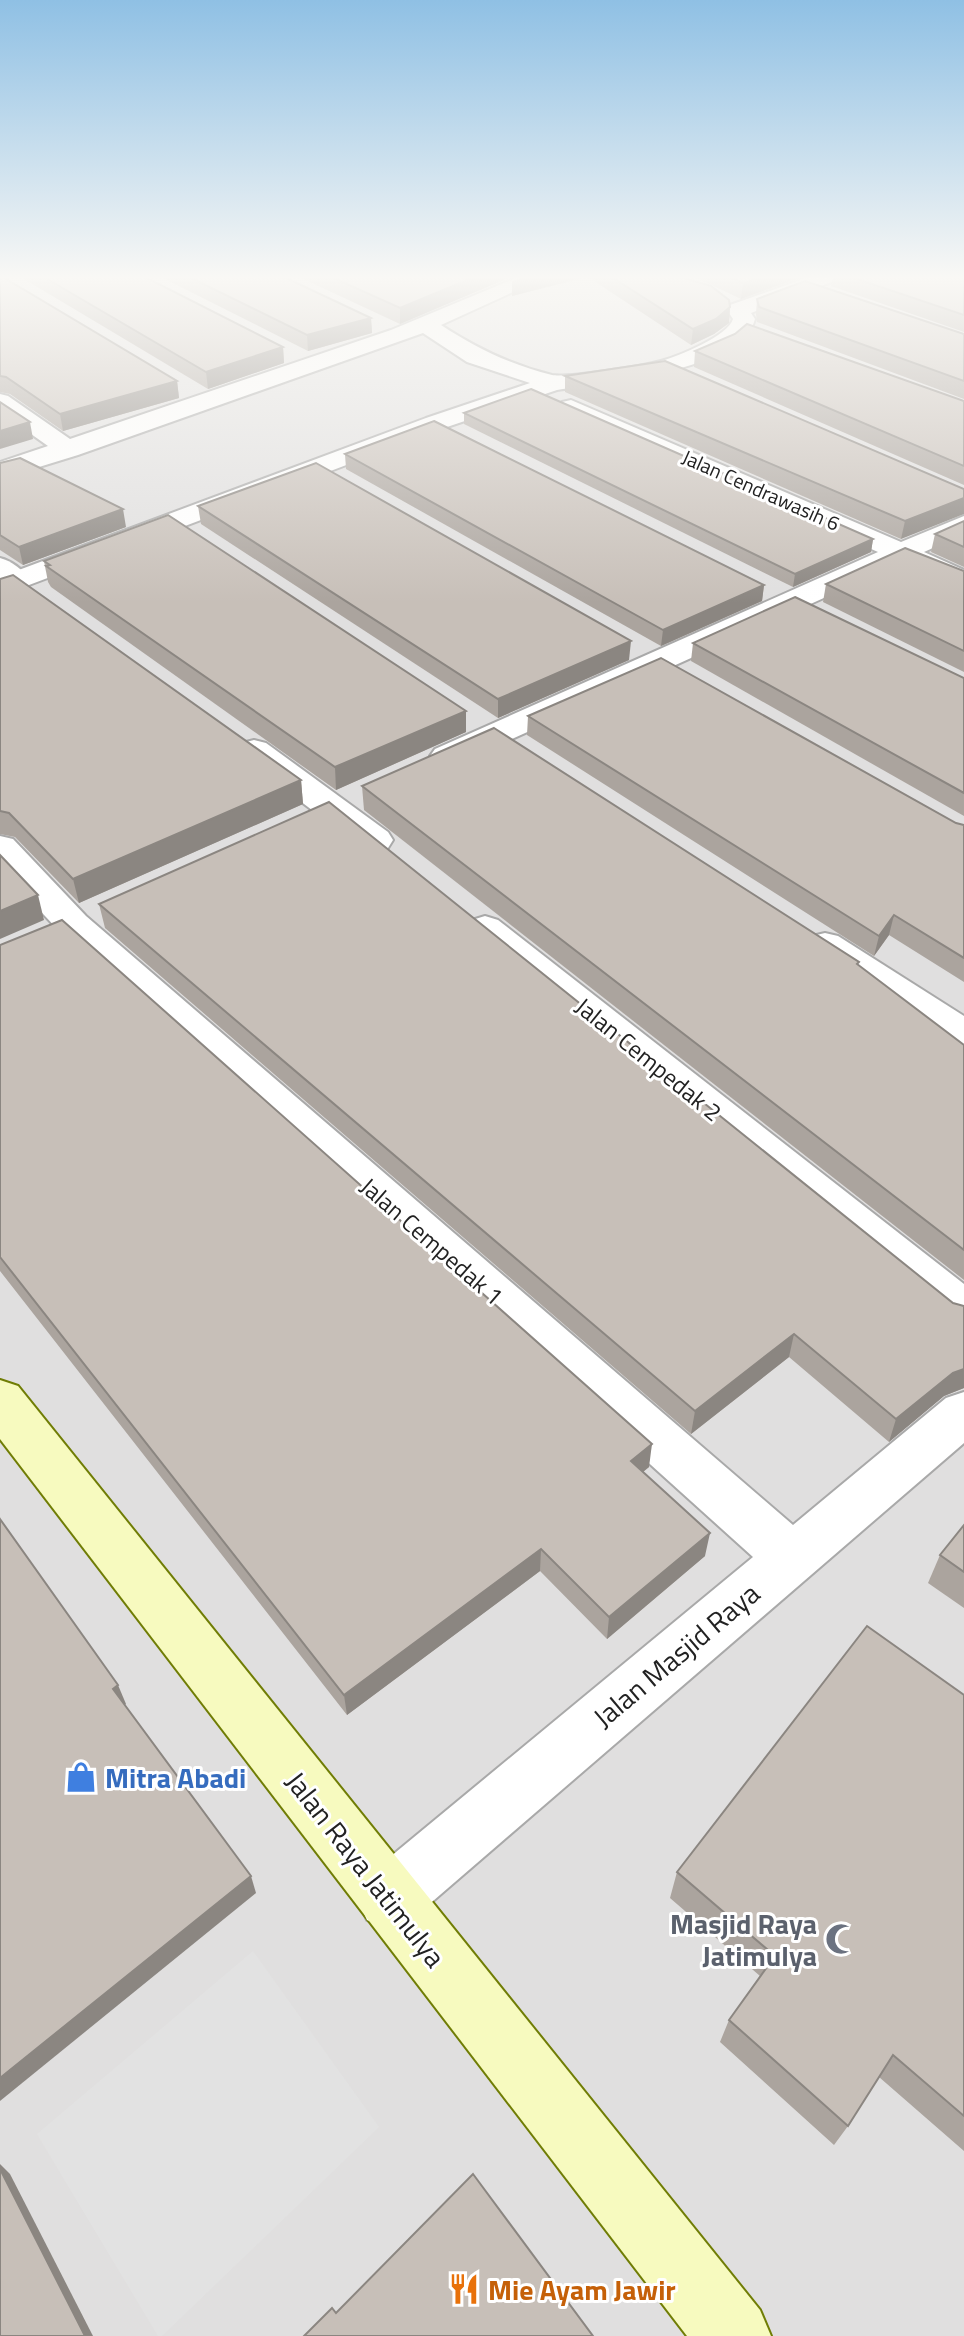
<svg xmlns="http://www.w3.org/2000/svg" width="964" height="2336" font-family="'Titillium Web',sans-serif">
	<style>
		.residential { fill: #e0dfdf }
		.parking { fill: #e2e2e2 }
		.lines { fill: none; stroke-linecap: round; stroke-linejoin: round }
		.lane-casing { stroke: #a9a9a9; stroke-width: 4 }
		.street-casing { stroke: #a9a9a9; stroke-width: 4 }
		.secondary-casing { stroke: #707d05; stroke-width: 4 }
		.lane { fill: #fff; fill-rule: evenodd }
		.street { fill: #fff; fill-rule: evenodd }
		.secondary { fill: #f7fabf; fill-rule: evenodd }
		.wall { fill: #aba49e }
		.shaded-wall { fill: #8b8681 }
		.building { fill: #c7bfb8; stroke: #8b8681; stroke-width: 2 }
		.labels { text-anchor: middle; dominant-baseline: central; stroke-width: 6; stroke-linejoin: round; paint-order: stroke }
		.far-street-label { font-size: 20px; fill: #222; stroke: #fff }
		.street-label { font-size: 24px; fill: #222; stroke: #fff }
		.near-street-label { font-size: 28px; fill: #222; stroke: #fff }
		.near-shop-label { font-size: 28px; font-weight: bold; fill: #366cbe; stroke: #fff; text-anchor: start }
		.near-worship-label { font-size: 28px; font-weight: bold; fill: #5b616d; stroke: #fff; text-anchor: end }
		.near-food-label { font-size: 28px; font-weight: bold; fill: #c56008; stroke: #fff; text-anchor: start }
	</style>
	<rect width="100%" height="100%" fill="#f2efe9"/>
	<rect class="residential" x="0" y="276" width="964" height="2060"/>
	<polygon class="parking" points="253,1951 379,2127 162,2336 158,2336 37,2134"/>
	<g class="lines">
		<defs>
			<path id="lane" d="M0 558C12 561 23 570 30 580L27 585H9L0 577Z"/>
			<g id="street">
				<path d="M521 276H554L551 280 513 292 441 325C476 348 511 365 552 375 567 378 643 366 661 361 679 356 728 336 733 319L727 310 730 305 812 276H840L837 280 751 313 755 319C742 371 602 383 557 390L444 428 0 596V577L426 418 530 383 467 362 423 333 78 455 0 479V462L48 446 0 412V394L8 396 70 439 391 330Z"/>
				<polygon points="571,400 901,542 964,516 964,534 924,552 964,570 964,589 901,563 459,763 447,766 435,763 430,756 435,749 878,552 562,412 559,407 562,402"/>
				<polygon points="254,740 266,743 388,832 393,840 388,848 375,851 362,848 242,757 237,750 242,743"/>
				<polygon points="0,836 13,839 86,916 793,1525 946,1398 964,1392 964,1443 411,1920 389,1930 367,1920 357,1898 367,1876 753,1557 60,932 0,868"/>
				<polygon points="485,916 498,920 964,1284 964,1330 947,1324 472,936 466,928 472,920"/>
				<polygon points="825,933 838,936 964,1016 964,1049 950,1045 812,954 806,945 812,936"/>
			</g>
			<polygon id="secondary" points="0,1380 18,1386 760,2310 771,2336 687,2336 0,1439"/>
		</defs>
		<use href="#lane" class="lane-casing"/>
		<use href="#street" class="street-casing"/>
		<use href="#secondary" class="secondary-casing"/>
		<use href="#lane" class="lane"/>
		<use href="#street" class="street"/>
		<use href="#secondary" class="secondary"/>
	</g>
	<g class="wall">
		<polygon points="0,276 177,381 179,398 63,431 10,394 0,392"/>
		<polygon points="19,276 143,276 283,347 284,363 208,389"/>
		<polygon points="159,276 282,276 371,318 372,333 308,351"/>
		<polygon points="297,276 513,276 400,324"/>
		<polygon points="528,276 804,276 741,299 699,279 682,277 730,307 729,323 714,334 691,345 588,277 512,296 512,281"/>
		<polygon points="833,276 960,276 964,277 964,332 831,286"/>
		<polygon points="757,299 964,334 964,399 757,322 756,314"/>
		<polygon points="695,351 964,401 964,485 694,367"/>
		<polygon points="565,376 964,489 901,539 565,392"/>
		<polygon points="464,413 873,539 871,552 793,587 464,424"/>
		<polygon points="345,454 764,585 762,601 661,646 346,469"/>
		<polygon points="0,463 126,527 23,565 0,550"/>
		<polygon points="198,506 629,660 498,718 201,524"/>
		<polygon points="964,521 964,567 931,552 935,534"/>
		<polygon points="44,561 466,711 466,732 336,790 51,587 48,582"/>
		<polygon points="964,571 964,672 823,602 826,584"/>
		<polygon points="0,579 301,780 303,804 79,903 15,837 0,834"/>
		<polygon points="693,643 964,678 964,816 691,661"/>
		<polygon points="528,716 964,825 964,982 889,935 874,956 527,735"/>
		<polygon points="362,786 858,965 964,1045 964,1280 364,810"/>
		<polygon points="99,904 953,1303 964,1306 964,1388 944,1396 889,1442 789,1357 691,1434 105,928"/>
		<polygon points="0,944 649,1467 643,1472 705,1556 607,1639 540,1571 347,1715 0,1271"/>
		<polygon points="964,1525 964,1608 928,1583 940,1555"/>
		<polygon points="964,1695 964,2151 879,2077 848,2126 834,2145 720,2042 729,2020 760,1976 670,1898 677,1872"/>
	</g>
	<g class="shaded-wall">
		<polygon points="477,276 513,276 400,324 400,308"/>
		<polygon points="533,276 588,276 512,296 512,281"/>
		<polygon points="765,276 804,276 741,299 743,283"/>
		<polygon points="730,307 729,323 714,334 691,345 693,329"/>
		<polygon points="371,318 372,333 308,351 307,335"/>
		<polygon points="283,347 284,363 208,389 206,372"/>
		<polygon points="177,381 179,398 63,431 60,414"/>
		<polygon points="30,422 33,439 0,449 0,431"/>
		<polygon points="964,498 964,514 901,539 905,521"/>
		<polygon points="123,509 126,527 23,565 19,547"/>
		<polygon points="873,539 871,552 793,587 795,574"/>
		<polygon points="764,585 762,601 661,646 663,630"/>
		<polygon points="631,641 629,660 498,718 498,699"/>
		<polygon points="466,711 466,732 336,790 335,767"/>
		<polygon points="301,780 303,804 79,903 73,879"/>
		<polygon points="38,895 44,920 0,939 0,911"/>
		<polygon points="894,915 889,935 874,956 879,936"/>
		<polygon points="794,1334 789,1357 691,1434 695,1411"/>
		<polygon points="964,1369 964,1388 944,1396 889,1442 896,1419 953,1373"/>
		<polygon points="652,1444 649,1467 628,1484 631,1461"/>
		<polygon points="710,1533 705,1556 607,1639 609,1617"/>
		<polygon points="541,1549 540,1571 347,1715 344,1695"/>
		<polygon points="118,1685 126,1704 121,1708 113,1689"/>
		<polygon points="251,1876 256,1893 0,2101 0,2078"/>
		<polygon points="0,2164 10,2174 93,2336 85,2336 0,2169"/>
	</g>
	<g class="building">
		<polygon points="0,276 1,276 177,381 60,414 6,377 0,376"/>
		<polygon points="42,276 143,276 283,347 206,372"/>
		<polygon points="187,276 282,276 371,318 307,335"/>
		<polygon points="329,276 477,276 400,308"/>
		<polygon points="610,276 677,276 711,286 729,300 730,307 716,319 693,329"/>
		<polygon points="726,276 765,276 743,283"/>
		<polygon points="848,276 960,276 964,277 964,315"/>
		<polygon points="805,281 964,334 964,381 759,307 757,299"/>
		<polygon points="747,324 964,401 964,466 695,351 735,334"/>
		<polygon points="665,361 964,489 964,498 905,521 565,376"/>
		<polygon points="531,389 873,539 795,574 464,413"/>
		<polygon points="0,402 30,422 0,431"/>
		<polygon points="434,421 764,585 663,630 345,454"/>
		<polygon points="20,458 123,509 19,547 0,535 0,463"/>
		<polygon points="316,463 631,641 498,699 198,506"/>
		<polygon points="168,515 466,711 335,767 46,566 50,565 44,561"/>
		<polygon points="964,521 964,547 935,534"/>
		<polygon points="905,548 964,571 964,651 826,584"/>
		<polygon points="13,575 301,780 73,879 9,813 0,811 0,579"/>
		<polygon points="795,597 964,678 964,793 693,643"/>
		<polygon points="661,658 956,823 964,825 964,958 894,915 879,936 528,716"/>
		<polygon points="494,728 859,962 857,964 964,1045 964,1250 362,786"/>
		<polygon points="329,802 953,1303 964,1306 964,1369 953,1373 896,1419 794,1334 695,1411 99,904"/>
		<polygon points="0,855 38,895 0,911"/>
		<polygon points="62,920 652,1444 631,1461 710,1533 609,1617 541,1549 344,1695 0,1257 0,945"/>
		<polygon points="0,1519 118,1685 113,1689 251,1876 0,2078"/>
		<polygon points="964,1525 964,1572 940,1555"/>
		<polygon points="867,1626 964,1695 964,2116 893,2055 848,2126 729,2020 775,1956 677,1872"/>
		<polygon points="0,2169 85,2336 0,2336"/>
		<polygon points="473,2174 593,2336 304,2336 332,2308 336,2313"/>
	</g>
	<linearGradient id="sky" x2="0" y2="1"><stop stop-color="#8fc0e4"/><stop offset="0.46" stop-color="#f9f8f5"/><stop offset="1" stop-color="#f9f8f5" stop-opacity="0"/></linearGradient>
	<rect width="964" height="603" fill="url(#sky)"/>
	<defs>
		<symbol id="shop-bare" viewBox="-9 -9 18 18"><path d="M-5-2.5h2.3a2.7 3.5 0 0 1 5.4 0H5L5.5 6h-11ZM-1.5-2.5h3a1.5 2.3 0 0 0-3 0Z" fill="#3f7fe0" stroke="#fff" stroke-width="2.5" paint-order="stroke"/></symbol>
		<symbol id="mosque-bare" viewBox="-9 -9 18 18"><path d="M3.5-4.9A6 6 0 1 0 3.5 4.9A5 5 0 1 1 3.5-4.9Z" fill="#6b7280" stroke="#fff" stroke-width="2.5" paint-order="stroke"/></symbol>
		<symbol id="restaurant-bare" viewBox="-9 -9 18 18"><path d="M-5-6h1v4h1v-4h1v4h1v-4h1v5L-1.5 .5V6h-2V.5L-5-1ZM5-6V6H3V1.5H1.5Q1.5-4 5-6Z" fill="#e8710a" stroke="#fff" stroke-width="2.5" paint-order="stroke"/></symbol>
	</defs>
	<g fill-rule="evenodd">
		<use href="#shop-bare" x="59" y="1755" width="44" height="44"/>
		<use href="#mosque-bare" x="819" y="1917" width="44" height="44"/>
		<use href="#restaurant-bare" x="442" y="2267" width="44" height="44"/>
	</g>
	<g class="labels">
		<g class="far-street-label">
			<text transform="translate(761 490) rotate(24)">Jalan Cendrawasih 6</text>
		</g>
		<g class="street-label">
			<text transform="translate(649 1059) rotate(39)">Jalan Cempedak 2</text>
			<text transform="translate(432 1241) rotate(41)">Jalan Cempedak 1</text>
		</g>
		<g class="near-street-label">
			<text transform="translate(676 1655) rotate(-40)">Jalan Masjid Raya</text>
			<text transform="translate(366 1869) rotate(52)">Jalan Raya Jatimulya</text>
		</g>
		<g class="near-shop-label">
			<text x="105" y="1777">Mitra Abadi</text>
		</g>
		<g class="near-worship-label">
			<text x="817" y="1923">Masjid Raya<tspan x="817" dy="32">Jatimulya</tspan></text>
		</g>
		<g class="near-food-label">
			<text x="488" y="2289">Mie Ayam Jawir</text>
		</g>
	</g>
</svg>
